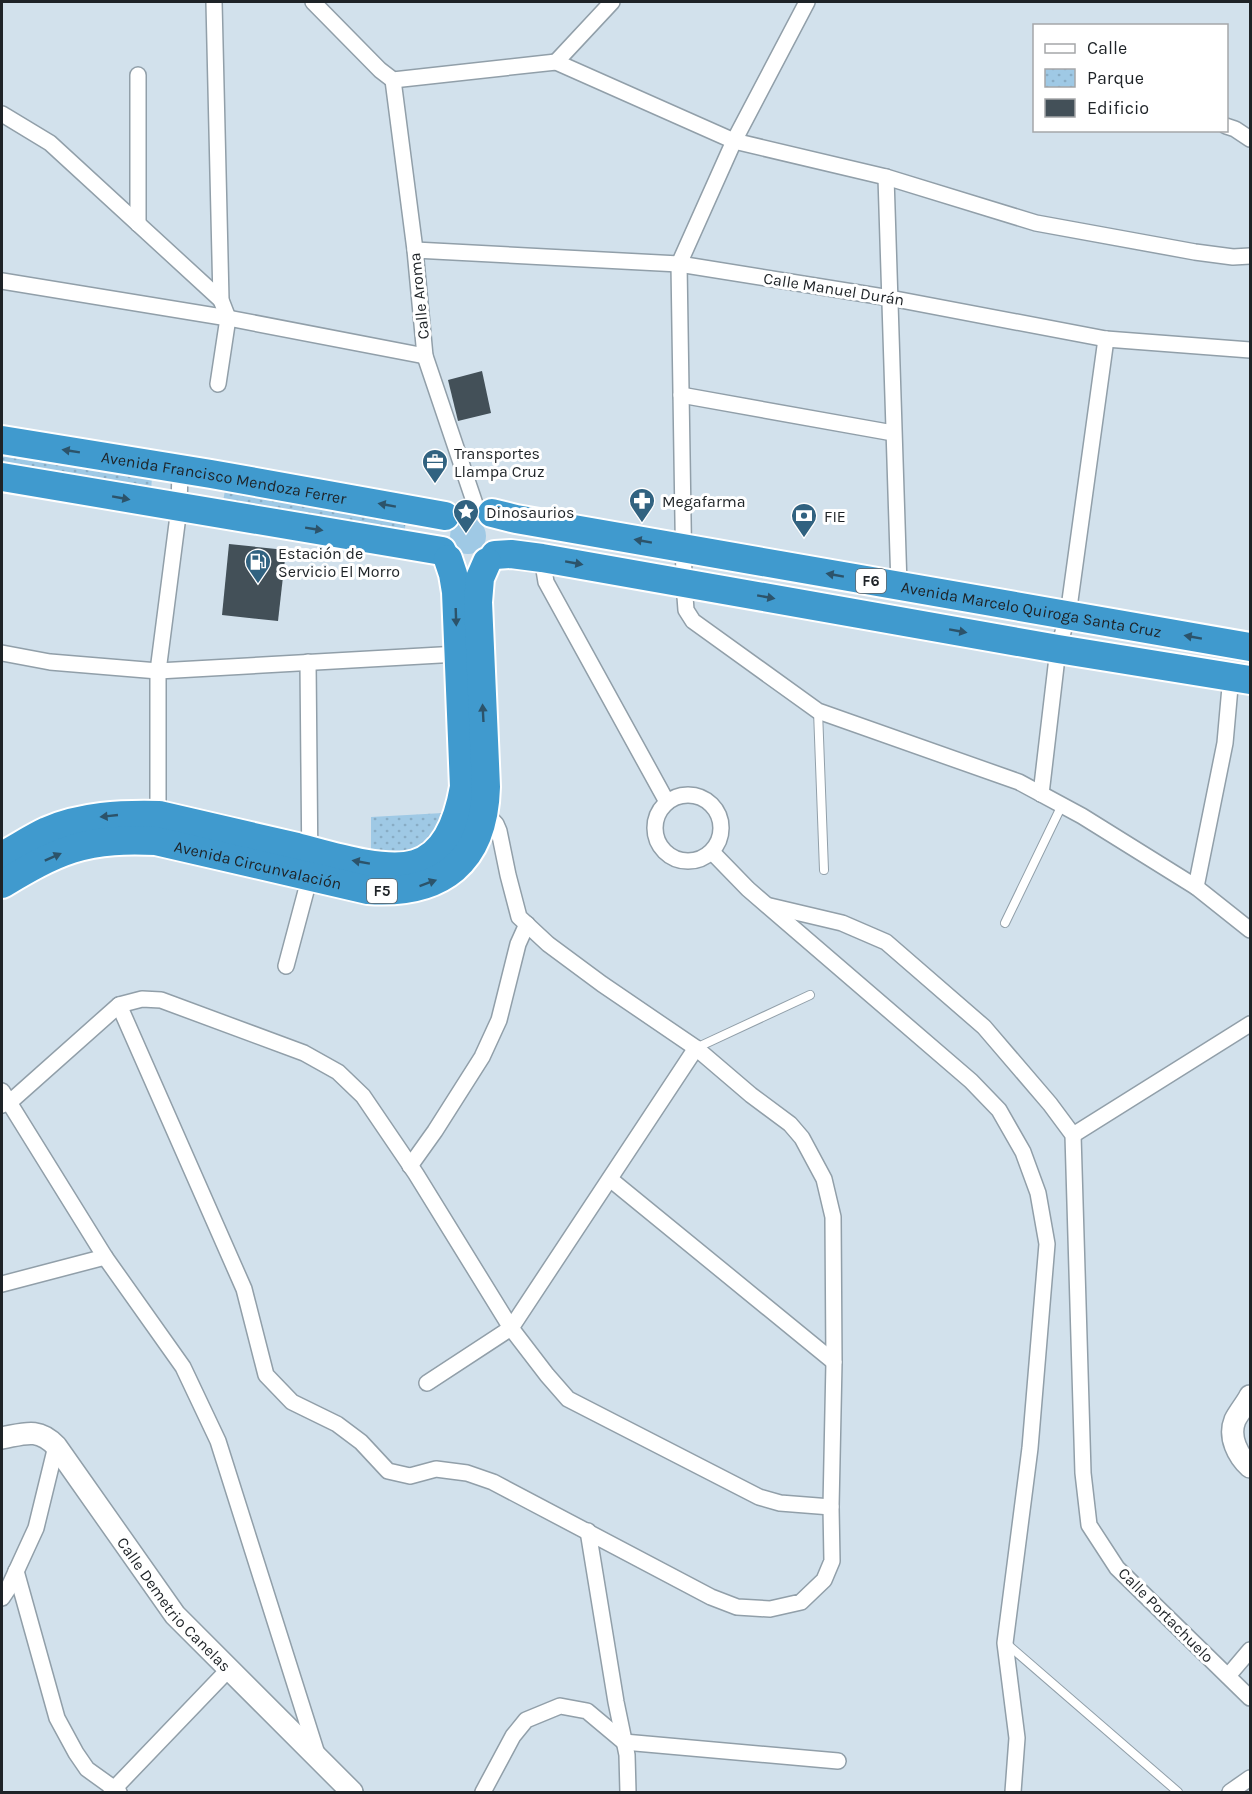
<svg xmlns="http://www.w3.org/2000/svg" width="1252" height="1794" font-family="Karla,sans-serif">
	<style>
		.grass { fill: #9fc9e5 }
		.park { fill: url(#park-dots) }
		.building { fill: #435058 }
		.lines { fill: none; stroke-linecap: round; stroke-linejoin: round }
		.lane-casing { stroke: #919fa9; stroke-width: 10 }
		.street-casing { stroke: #919fa9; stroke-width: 18 }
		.secondary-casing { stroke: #919fa9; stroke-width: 24 }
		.highway-casing { stroke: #fff; stroke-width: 32 }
		.lane { stroke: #fff; stroke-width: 8 }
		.street { stroke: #fff; stroke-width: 15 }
		.secondary { stroke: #fff; stroke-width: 21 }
		.highway { stroke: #409ace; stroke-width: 28 }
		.oneway { fill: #2c536a }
		.labels { text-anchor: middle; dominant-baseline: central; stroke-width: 6; stroke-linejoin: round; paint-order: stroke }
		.shield { fill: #fff; stroke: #626568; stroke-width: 1.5 }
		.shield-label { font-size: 15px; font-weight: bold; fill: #1e2327 }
		.street-label { font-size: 16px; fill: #1e2327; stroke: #fff }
		.poi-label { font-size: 16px; fill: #1e2327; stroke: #fff; text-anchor: start }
	</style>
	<defs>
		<pattern id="park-dots" width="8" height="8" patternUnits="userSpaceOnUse" patternTransform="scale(1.5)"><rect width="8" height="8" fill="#9fc9e5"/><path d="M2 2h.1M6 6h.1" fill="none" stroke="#88acc4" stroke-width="1.8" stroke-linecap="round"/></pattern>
	</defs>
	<rect width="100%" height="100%" fill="#d2e1ec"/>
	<circle class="grass" cx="468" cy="536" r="18"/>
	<g class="park">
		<polygon points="2,452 152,477 151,491 2,466"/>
		<polygon points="225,490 406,517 405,529 223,502"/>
		<path d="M443 813C429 852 407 853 371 852V817Z"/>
	</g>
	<g class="building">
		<polygon points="482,371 491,413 458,421 448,380"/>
		<polygon points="229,544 286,550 278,621 222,615"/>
	</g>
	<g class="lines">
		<defs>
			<g id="lane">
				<polyline points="818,711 824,870"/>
				<polyline points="1005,923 1062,805"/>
				<polyline points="696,1048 810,995"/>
				<polyline points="1007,1644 1178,1792"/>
			</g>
			<g id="street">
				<polyline points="214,2 221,300 228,318 218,384"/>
				<polyline points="313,2 380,70 393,80 556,62 734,141 886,177 1036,223 1195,252 1233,257 1250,256"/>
				<polyline points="807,2 734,141 679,264 684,583 686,610 693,621 818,711 1019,782 1082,816 1196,887 1250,930"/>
				<polyline points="556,62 612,2"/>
				<polyline points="393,80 415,250 425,356 475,504"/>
				<polyline points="2,114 50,143 221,300"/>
				<polyline points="1226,126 1235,129 1250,139"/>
				<polyline points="886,177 899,586"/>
				<polyline points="138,224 138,75"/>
				<polyline points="415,250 679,264 890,298 1106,339 1250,350"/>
				<polyline points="2,281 228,318 425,356"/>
				<polyline points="681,395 893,433"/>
				<polyline points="542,558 546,582 667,802"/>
				<polyline points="2,653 50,662 158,671 458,654"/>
				<polyline points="1041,794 1058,649 1068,615 1106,339"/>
				<circle cx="688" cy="828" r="33"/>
				<polyline points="158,820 158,671 179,508 180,469"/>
				<polyline points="712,852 748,889 971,1081 999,1110 1023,1152 1038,1193 1047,1244 1030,1448 1005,1643 1017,1738 1013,1792"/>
				<polyline points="1196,887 1225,743 1231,676"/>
				<polyline points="770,906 842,923 886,942 984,1027 1050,1104 1073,1135 1083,1473 1089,1525 1117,1568 1250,1698"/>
				<polyline points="286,966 310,876 308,662"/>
				<polyline points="119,1005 244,1289 266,1375 292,1402 337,1424 361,1442 388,1471 410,1476 436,1469 467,1473 493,1482 711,1597 737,1607 770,1609 801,1602 824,1580 832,1561 831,1507 834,1362 833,1217 824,1179 802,1138 790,1124 751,1095 696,1048 602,984 548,944 519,917 508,875 499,831 496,824 485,812"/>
				<polyline points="2,1091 105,1257 183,1367 218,1441 318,1757"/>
				<polyline points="2,1105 10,1102 119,1005 142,999 161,1000 304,1053 338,1072 363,1096 416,1174 511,1328 547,1375 568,1399 759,1497 780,1503 831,1507"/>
				<polyline points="1073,1135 1250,1024"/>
				<polyline points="410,1166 435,1131 482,1057 499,1020 518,944 527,924"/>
				<polyline points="610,1179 834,1362"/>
				<polyline points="2,1284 105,1257"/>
				<polyline points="427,1383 511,1328 696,1048"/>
				<polyline points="588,1531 616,1702 627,1755 628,1792"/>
				<polyline points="16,1571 57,1718 76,1753 87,1769 119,1792"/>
				<polyline points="2,1598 8,1589 36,1528 56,1446"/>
				<polyline points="1228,1676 1250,1650"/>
				<polyline points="111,1792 228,1670"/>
				<polyline points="483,1792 513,1736 526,1720 560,1706 587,1711 624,1742 838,1761"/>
				<polyline points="1230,1792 1250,1778"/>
			</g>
			<g id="secondary">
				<path d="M1250 1396C1246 1404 1239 1412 1235 1420 1228 1437 1238 1456 1250 1467"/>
				<path id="s1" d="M2 1438C24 1434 38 1427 56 1446L175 1615 352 1792"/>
			</g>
			<g id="highway">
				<path id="s2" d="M2 440 211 474 445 516"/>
				<polyline points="2,477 442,551"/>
				<path id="s3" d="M492 513 516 519 1250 647"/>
				<polyline points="495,555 511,554 542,558 1058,649 1250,680"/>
				<path d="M2 856C17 848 32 838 47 831 82 816 121 814 159 815 205 826 251 836 297 847 328 855 384 873 415 864 447 855 459 816 464 787L456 592 453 574 448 559"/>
				<path id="s4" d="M2 884C24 871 47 857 72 849 100 840 127 840 156 841L368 890C442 895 484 862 486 787L478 602 480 578 487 562"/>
			</g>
		</defs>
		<use href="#lane" class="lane-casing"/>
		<use href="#street" class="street-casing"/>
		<use href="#secondary" class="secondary-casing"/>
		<use href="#highway" class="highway-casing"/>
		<use href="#lane" class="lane"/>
		<use href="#street" class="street"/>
		<use href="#secondary" class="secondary"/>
		<use href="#highway" class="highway"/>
	</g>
	<defs><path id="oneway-solid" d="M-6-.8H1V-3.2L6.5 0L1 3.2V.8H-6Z" transform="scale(1.5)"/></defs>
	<g class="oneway">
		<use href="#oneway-solid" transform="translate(71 451) rotate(-171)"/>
		<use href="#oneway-solid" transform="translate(121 498) rotate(10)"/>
		<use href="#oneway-solid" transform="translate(387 505) rotate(-170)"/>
		<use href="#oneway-solid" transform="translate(314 529) rotate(9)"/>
		<use href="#oneway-solid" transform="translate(643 541) rotate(-170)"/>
		<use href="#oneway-solid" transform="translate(574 563) rotate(10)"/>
		<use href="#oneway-solid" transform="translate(835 575) rotate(-170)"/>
		<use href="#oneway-solid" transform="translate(766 597) rotate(10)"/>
		<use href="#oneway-solid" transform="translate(456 617) rotate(88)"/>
		<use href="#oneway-solid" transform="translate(958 631) rotate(10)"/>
		<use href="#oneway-solid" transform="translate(1193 637) rotate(-170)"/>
		<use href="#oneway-solid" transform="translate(483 713) rotate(-93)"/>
		<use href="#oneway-solid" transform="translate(109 816) rotate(174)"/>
		<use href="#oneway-solid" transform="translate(53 857) rotate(-24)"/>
		<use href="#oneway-solid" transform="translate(361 862) rotate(-170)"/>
		<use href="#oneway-solid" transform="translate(428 883) rotate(-20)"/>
	</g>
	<defs>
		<symbol id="office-pin" viewBox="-11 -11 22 30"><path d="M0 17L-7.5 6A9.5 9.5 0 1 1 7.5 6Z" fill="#316280" stroke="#fff"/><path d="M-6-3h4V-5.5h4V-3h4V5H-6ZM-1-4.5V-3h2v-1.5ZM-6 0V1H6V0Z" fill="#fff"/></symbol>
		<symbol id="pharmacy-pin" viewBox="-11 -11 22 30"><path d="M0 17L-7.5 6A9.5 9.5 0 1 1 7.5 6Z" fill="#316280" stroke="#fff"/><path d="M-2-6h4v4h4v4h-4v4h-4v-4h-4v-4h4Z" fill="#fff"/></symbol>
		<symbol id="sight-pin" viewBox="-11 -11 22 30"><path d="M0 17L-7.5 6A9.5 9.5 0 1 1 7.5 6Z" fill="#316280" stroke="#fff"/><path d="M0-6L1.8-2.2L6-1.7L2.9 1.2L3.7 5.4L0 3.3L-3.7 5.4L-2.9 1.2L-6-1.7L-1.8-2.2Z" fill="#fff"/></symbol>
		<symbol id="bank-pin" viewBox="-11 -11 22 30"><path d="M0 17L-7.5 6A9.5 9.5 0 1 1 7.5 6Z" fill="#316280" stroke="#fff"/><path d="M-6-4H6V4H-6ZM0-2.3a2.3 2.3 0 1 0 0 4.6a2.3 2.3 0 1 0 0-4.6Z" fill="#fff"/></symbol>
		<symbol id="fuel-pin" viewBox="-11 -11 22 30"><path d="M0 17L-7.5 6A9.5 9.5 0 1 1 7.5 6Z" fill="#316280" stroke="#fff"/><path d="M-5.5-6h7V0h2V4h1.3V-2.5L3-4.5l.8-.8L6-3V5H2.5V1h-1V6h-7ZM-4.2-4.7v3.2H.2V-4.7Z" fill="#fff"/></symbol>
	</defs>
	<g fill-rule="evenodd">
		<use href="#office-pin" x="420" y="447" width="30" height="40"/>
		<use href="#pharmacy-pin" x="627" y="486" width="30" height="40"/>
		<use href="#sight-pin" x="451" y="497" width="30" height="40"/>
		<use href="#bank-pin" x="789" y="501" width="30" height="40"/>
		<use href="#fuel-pin" x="243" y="547" width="30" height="40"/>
	</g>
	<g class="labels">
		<g class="shield">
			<rect x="856" y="569" width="30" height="24" rx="4.5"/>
			<rect x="367" y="879" width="30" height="24" rx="4.5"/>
		</g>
		<g class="shield-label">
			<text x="871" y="581">F6</text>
			<text x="382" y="891">F5</text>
		</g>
		<g class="street-label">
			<text transform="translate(834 289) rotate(9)">Calle Manuel Durán</text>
			<text transform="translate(419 296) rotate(-96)">Calle Aroma</text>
			<text stroke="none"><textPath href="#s2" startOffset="225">Avenida Francisco Mendoza Ferrer</textPath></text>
			<text stroke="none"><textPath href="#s3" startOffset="548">Avenida Marcelo Quiroga Santa Cruz</textPath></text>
			<text stroke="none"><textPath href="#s4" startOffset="268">Avenida Circunvalación</textPath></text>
			<text stroke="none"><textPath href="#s1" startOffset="256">Calle Demetrio Canelas</textPath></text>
			<text transform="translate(1166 1615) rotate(45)">Calle Portachuelo</text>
		</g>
		<g class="poi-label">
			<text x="454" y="453">Transportes<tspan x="454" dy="18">Llampa Cruz</tspan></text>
			<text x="662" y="501">Megafarma</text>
			<text x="486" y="512">Dinosaurios</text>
			<text x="824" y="516">FIE</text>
			<text x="278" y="553">Estación de<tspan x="278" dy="18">Servicio El Morro</tspan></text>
		</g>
	</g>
	<rect width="1252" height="1794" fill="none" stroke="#1e2327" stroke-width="6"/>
	<rect x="1033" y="24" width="195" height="108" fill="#ffffff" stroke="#a5a7a9" stroke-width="1.5"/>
	<rect x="1045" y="44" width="30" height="9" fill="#ffffff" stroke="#a5a7a9" stroke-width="1.5"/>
	<text x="1087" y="54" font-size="18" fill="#1e2327">Calle</text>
	<rect x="1045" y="69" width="30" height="18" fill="url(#park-dots)" stroke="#a5a7a9" stroke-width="1.5"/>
	<text x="1087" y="84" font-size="18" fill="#1e2327">Parque</text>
	<rect x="1045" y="99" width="30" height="18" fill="#435058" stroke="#a5a7a9" stroke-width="1.5"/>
	<text x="1087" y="114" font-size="18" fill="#1e2327">Edificio</text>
</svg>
